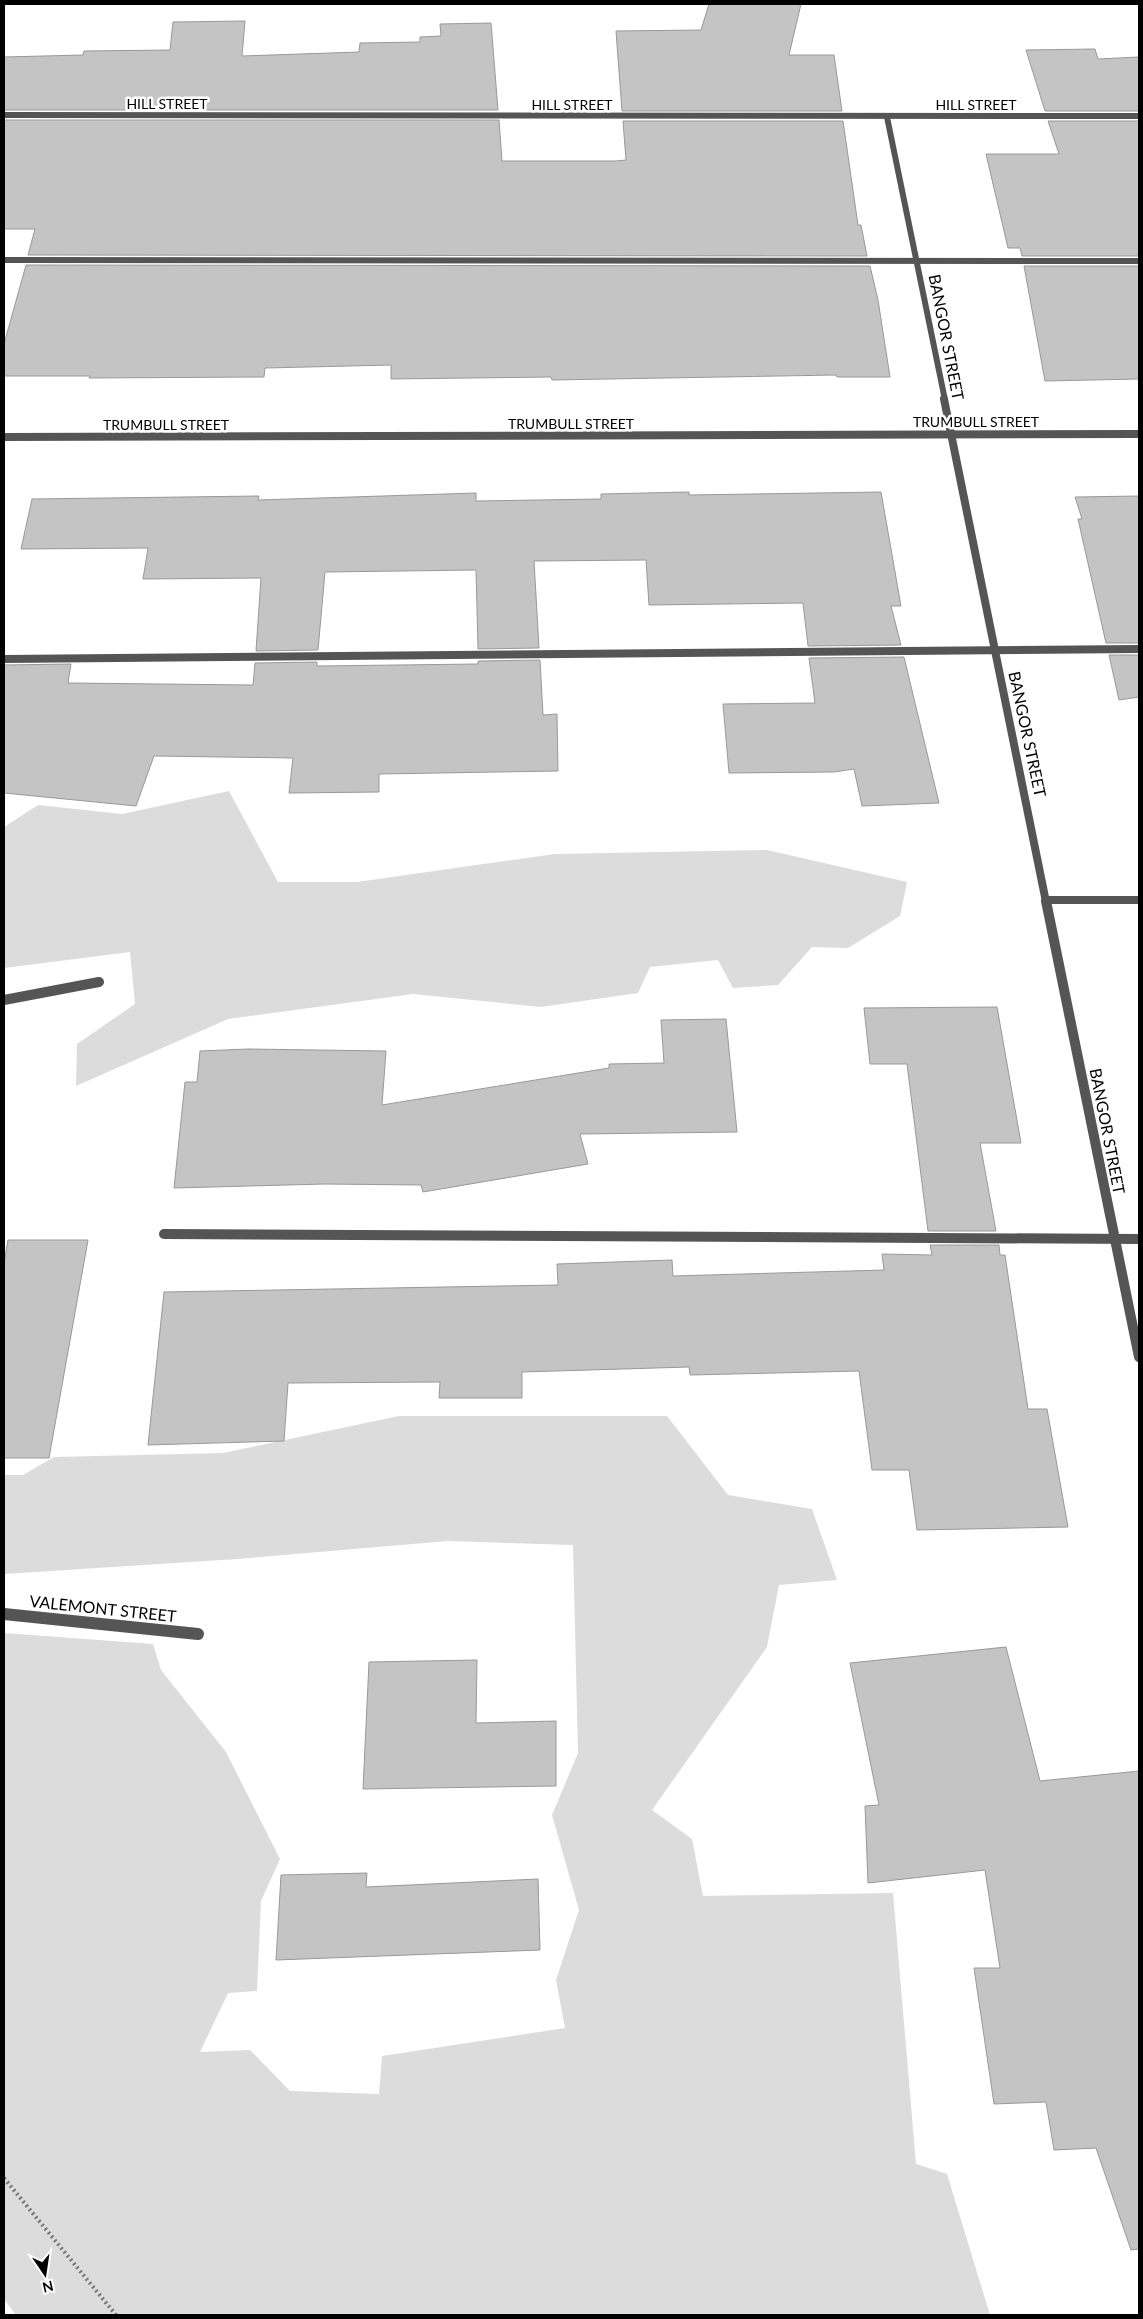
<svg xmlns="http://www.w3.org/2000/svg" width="1143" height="2319" font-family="Lato,sans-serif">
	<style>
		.green { fill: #dcdcdc }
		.building { fill: #c4c4c4; stroke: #999 }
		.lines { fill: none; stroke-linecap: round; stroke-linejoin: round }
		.path { stroke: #777; stroke-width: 4; stroke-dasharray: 2 3; stroke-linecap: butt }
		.lane-far2 { stroke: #555; stroke-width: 6 }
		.lane-far1 { stroke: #555; stroke-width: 8 }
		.lane { stroke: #555; stroke-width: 10 }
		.street-far3 { stroke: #555; stroke-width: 6 }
		.street-far2 { stroke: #555; stroke-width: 8 }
		.street-far1 { stroke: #555; stroke-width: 10 }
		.street { stroke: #555; stroke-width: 12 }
		.labels { text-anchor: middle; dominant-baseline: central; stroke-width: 5; stroke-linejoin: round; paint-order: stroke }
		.far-street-label { font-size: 14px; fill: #000; stroke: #fff }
		.street-label { font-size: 16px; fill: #000; stroke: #fff }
	</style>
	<rect width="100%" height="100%" fill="#fff"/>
	<g class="green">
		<polygon points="229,791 278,882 357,882 555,854 767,850 907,882 900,916 848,948 812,947 778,985 733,988 718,960 650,967 638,993 541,1007 413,994 228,1019 76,1086 77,1044 135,1004 130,952 4,968 4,827 38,805 122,814"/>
		<polygon points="399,1416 667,1416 728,1495 812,1509 837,1580 779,1585 767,1647 652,1810 692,1839 703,1896 893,1893 916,2164 947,2174 990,2315 16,2315 4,2299 4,1633 153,1644 161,1670 226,1752 280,1859 261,1901 257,1991 228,1993 200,2052 250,2050 290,2091 379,2094 382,2056 565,2028 556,1980 579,1910 552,1815 578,1753 573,1545 448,1541 237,1559 4,1574 4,1475 23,1475 54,1457 223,1453"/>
	</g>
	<g class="building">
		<polygon points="709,4 801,4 789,55 834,55 842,111 622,111 616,31 701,30"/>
		<polygon points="245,21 242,56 359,52 360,43 420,42 420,37 441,36 440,24 491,23 498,110 4,110 4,57 83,55 84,51 170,50 173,22"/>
		<polygon points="1095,49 1098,59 1139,57 1139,111 1045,111 1026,50"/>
		<polygon points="4,120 499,120 502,161 616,161 626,160 623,121 843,121 858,225 861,225 867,256 28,255 35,229 4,229"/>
		<polygon points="1048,121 1139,121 1139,256 1022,256 1020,248 1008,248 986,154 1059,154"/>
		<polygon points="26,265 870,266 878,300 890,377 837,377 836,375 552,380 551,377 391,379 391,365 265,368 264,377 89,378 90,376 4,376 4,344"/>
		<polygon points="1024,266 1139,266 1139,379 1045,381"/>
		<polygon points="689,492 689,495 881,492 901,606 891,606 901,645 808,646 803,603 649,605 646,560 534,561 539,648 478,649 476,570 325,572 318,650 256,651 261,578 143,579 148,548 21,549 32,499 259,496 258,500 476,493 476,501 601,499 601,494"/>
		<polygon points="1139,496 1139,643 1106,643 1078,519 1082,519 1075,497"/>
		<polygon points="1109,655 1139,655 1139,697 1119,700"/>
		<polygon points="904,657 939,803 862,806 854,769 834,772 729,773 723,704 815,703 809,658"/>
		<polygon points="540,660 543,715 557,714 558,771 379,774 379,792 289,793 293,758 154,756 136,806 4,793 4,665 71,664 68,683 253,685 255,663 317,662 317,666 478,664 478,661"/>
		<polygon points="997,1007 1021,1143 980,1143 996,1231 928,1231 907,1064 870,1064 864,1008"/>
		<polygon points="726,1019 737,1132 580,1134 588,1164 423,1192 421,1185 325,1184 174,1188 185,1082 197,1082 200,1051 248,1049 386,1051 382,1105 609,1068 609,1064 664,1063 661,1020"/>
		<polygon points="8,1240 88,1240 49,1458 4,1458 4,1263"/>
		<polygon points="930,1245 999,1245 1000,1255 1005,1255 1028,1409 1047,1409 1068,1527 917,1530 909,1470 872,1470 859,1371 690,1375 689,1367 522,1372 522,1398 439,1398 440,1382 288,1383 284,1441 148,1445 164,1292 558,1285 557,1264 672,1260 673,1276 884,1270 882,1254 932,1255"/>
		<polygon points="1006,1647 1040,1781 1139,1771 1139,2249 1131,2250 1096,2148 1054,2150 1046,2102 994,2104 974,1968 1000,1968 985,1870 868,1883 865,1806 879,1805 850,1663"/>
		<polygon points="477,1660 476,1723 556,1721 556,1786 363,1789 369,1662"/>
		<polygon points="367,1873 366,1887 538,1879 540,1950 276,1960 281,1875"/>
	</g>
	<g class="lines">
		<polyline class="path" points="4,2178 116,2315"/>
		<polyline class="lane-far2" points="4,260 1139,261"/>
		<polyline class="lane-far1" points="4,659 1139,649"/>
		<polyline class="lane" points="164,1234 1139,1239"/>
		<g class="street-far3">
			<polyline points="4,115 1139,116"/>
			<polyline points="887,117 945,400"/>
		</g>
		<g class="street-far2">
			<polyline points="944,399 1046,902"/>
			<polyline points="4,437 1139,434"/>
			<polyline points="1046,900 1139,900"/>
		</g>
		<g class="street-far1">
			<polyline points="1046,901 1139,1357"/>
			<polyline points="4,1000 99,982"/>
		</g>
		<polyline class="street" points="4,1614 198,1634"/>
	</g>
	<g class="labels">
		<g class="far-street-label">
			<text x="167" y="103">HILL STREET</text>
			<text x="572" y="104">HILL STREET</text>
			<text x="976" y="104">HILL STREET</text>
			<text x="976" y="421">TRUMBULL STREET</text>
			<text x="571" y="423">TRUMBULL STREET</text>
			<text x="166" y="424">TRUMBULL STREET</text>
		</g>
		<g class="street-label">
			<text transform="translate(947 337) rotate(79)">BANGOR STREET</text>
			<text transform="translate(1028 734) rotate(78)">BANGOR STREET</text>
			<text transform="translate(1108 1131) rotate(79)">BANGOR STREET</text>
			<text transform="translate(103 1608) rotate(6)">VALEMONT STREET</text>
		</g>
	</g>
	<rect width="1143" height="2319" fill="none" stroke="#000000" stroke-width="10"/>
	<g transform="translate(45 2274) rotate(167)" stroke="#ffffff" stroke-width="4" paint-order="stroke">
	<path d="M0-4L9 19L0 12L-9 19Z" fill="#000000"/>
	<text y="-8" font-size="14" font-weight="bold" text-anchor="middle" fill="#000000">N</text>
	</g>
</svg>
